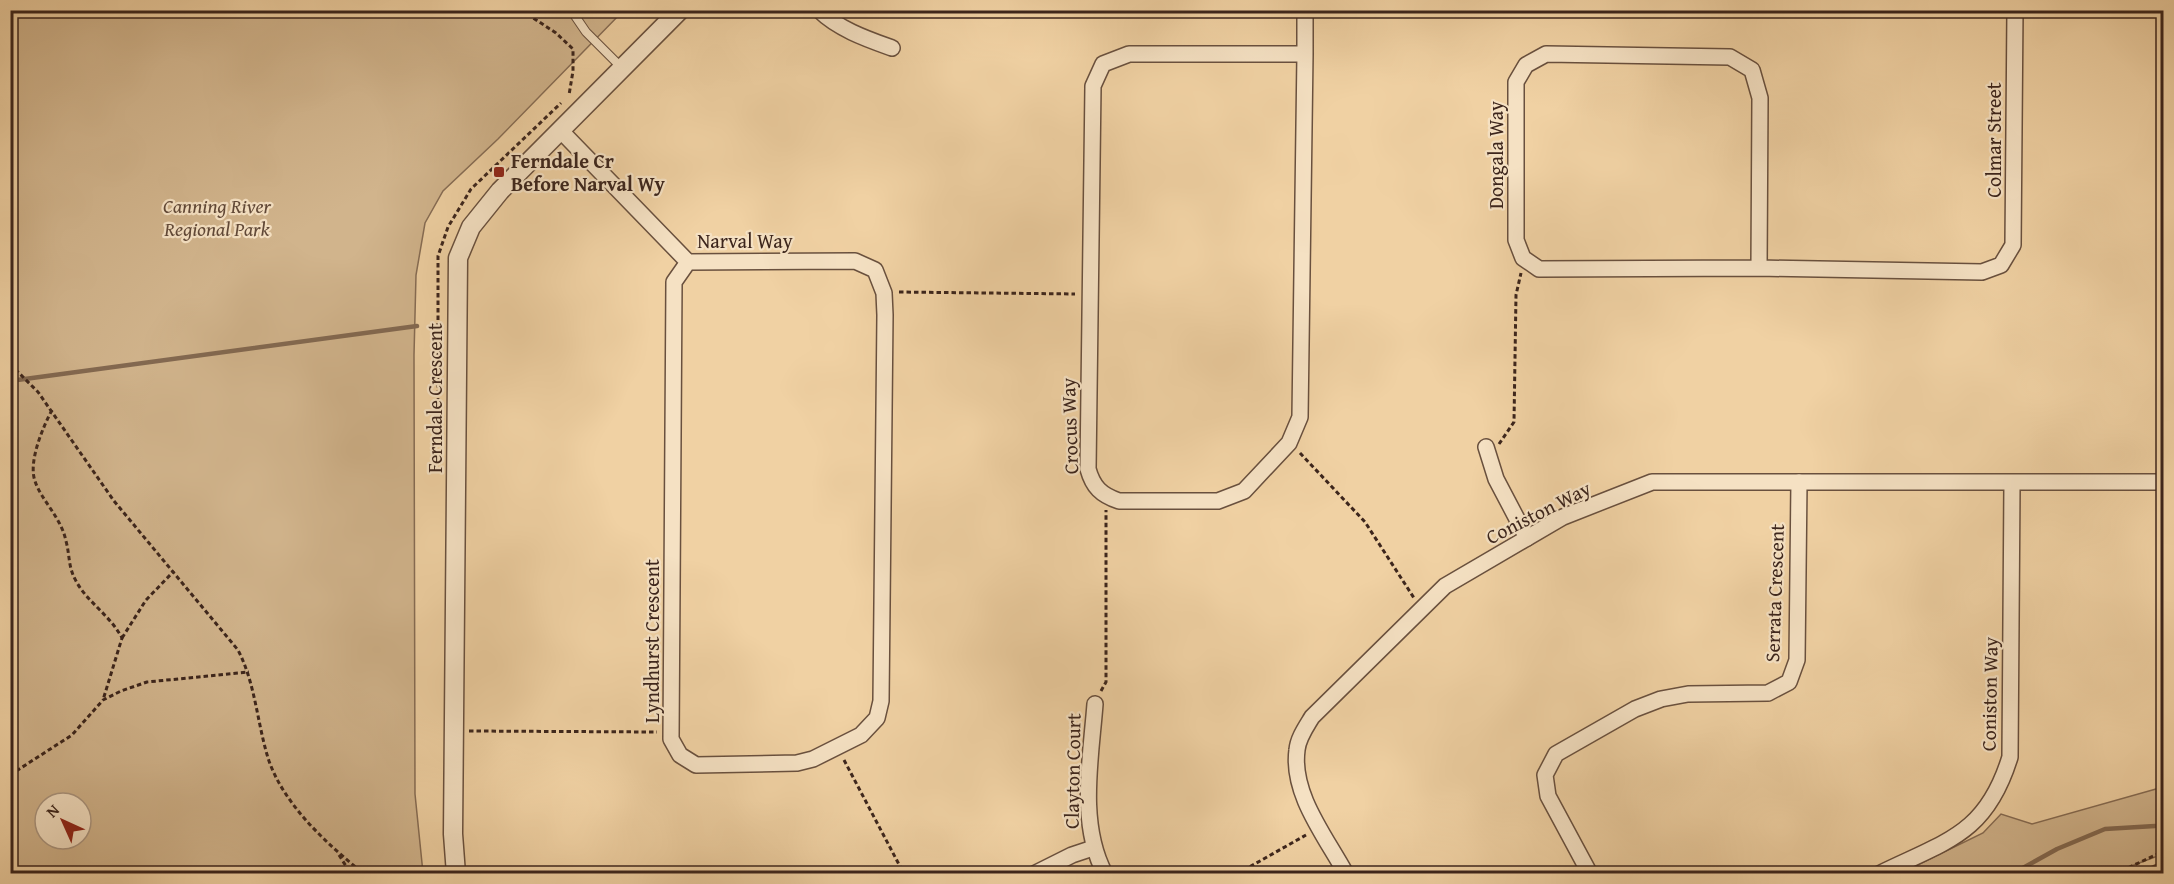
<svg xmlns="http://www.w3.org/2000/svg" width="2174" height="884" font-family="'Gentium Book Plus',serif">
	<style>
		.green { fill: #d1b48c; stroke: #866c54; stroke-width: 1.5; fill-rule: evenodd }
		.lines { fill: none; stroke-linecap: round; stroke-linejoin: round }
		.stream { stroke: #836951; stroke-width: 4.5 }
		.service-casing { stroke: #69503e; stroke-width: 10 }
		.minor-casing { stroke: #69503e; stroke-width: 18 }
		.tertiary-casing { stroke: #69503e; stroke-width: 21 }
		.path { stroke: #3c251c; stroke-width: 3; stroke-dasharray: 4.5 3; stroke-linecap: butt }
		.service { stroke: #f5e1c3; stroke-width: 8 }
		.minor { stroke: #f5e1c3; stroke-width: 15 }
		.tertiary { stroke: #f5e1c3; stroke-width: 18 }
		.poi-dot { fill: #8f2418; stroke: #f5e1c3; stroke-width: 2 }
		.labels { text-anchor: middle; dominant-baseline: central; stroke-width: 4.5; stroke-linejoin: round; paint-order: stroke }
		.street-label { font-size: 20px; fill: #3c251c; stroke: #f5e1c3 }
		.poi-label { font-size: 20px; font-weight: bold; fill: #3c251c; stroke: #f5e1c3; text-anchor: start }
		.park-label { font-size: 20px; font-style: italic; fill: #614938; stroke: #f5e1c3 }
	</style>
	<rect width="100%" height="100%" fill="#f0d1a3"/>
	<filter id="stains"><feTurbulence type="fractalNoise" baseFrequency=".00333" numOctaves="4"/><feColorMatrix values="0 0 0 0 .2 0 0 0 0 .09 0 0 0 0 .02 0 0 0 .5 -.17"/></filter>
	<radialGradient id="worn" r=".72"><stop offset=".6" stop-color="#630" stop-opacity="0"/><stop offset="1" stop-color="#630" stop-opacity=".3"/></radialGradient>
	<g class="green">
		<path d="M10 11H623L498 139 443 191 425 223 416 275 414 355 415 794 423 873H11ZM45 803H81V839H45Z"/>
		<polygon points="2163,787 2163,854 2113,873 1901,873 1983,833 2001,814 2032,824"/>
	</g>
	<g class="lines">
		<g class="stream">
			<polyline points="10,381 417,326"/>
			<polyline points="2012,874 2057,849 2105,829 2155,826"/>
		</g>
		<defs>
			<polyline id="service" points="571,10 586,32 621,67"/>
			<g id="minor">
				<path d="M819 10C838 29 867 39 892 48"/>
				<path d="M1305 54H1129L1103 64 1093 86 1088 469C1093 487 1101 495 1119 501H1218L1244 491 1289 443 1300 417 1305 54V10"/>
				<polyline points="561,131 688,262 855,261 875,270 884,293 885,315 881,701 877,718 861,735 813,759 797,763 696,765 680,755 671,739 674,282 688,262"/>
				<polyline points="1759,268 1760,98 1752,70 1730,57 1546,54 1526,65 1516,82 1516,240 1523,258 1539,269 1759,268 1982,272 2001,265 2013,245 2015,10"/>
				<polyline points="1486,447 1496,479 1527,538"/>
				<path d="M1095 704C1091 758 1078 823 1105 874"/>
				<polyline points="1034,874 1072,855 1093,848"/>
				<path d="M1346 874C1326 837 1291 794 1297 750 1298 738 1306 727 1312 717L1445 586 1563 517 1652 482H2164"/>
				<polyline points="1590,874 1548,796 1545,775 1556,754 1635,709 1661,699 1688,694 1768,693 1789,682 1797,660 1799,482"/>
				<path d="M1879 874C1946 841 1986 835 2010 757L2012 484"/>
				<polyline points="2155,874 2164,870"/>
			</g>
			<polyline id="tertiary" points="456,874 453,834 458,258 471,227 500,191 680,10"/>
		</defs>
		<use href="#service" class="service-casing"/>
		<use href="#minor" class="minor-casing"/>
		<use href="#tertiary" class="tertiary-casing"/>
		<g class="path">
			<polyline points="521,10 556,33 573,49 573,71 569,95"/>
			<polyline points="899,292 1075,294"/>
			<path d="M10 364 38 392 114 501 238 650C256 685 257 724 269 761 285 806 327 844 364 874"/>
			<path d="M52 410C43 427 28 462 35 481 41 500 61 517 66 541 70 556 68 567 76 581 87 602 110 615 122 638L103 700"/>
			<polyline points="438,410 438,256 448,227 471,189 561,103"/>
			<polyline points="1499,444 1514,422 1516,295 1521,273"/>
			<polyline points="1300,453 1365,522 1414,598"/>
			<polyline points="122,638 146,600 174,571"/>
			<polyline points="1101,691 1106,682 1106,510"/>
			<polyline points="469,731 657,732"/>
			<polyline points="844,760 904,874"/>
			<polyline points="10,775 72,735 103,700 121,691 147,682 249,672"/>
			<polyline points="339,855 351,874"/>
			<polyline points="1237,874 1306,835"/>
			<polyline points="2115,874 2164,851"/>
		</g>
		<use href="#service" class="service"/>
		<use href="#minor" class="minor"/>
		<use href="#tertiary" class="tertiary"/>
	</g>
	<rect class="poi-dot" x="493" y="166" width="12" height="12" rx="3"/>
	<g class="labels">
		<g class="street-label">
			<text transform="translate(1993 140) rotate(-90)">Colmar Street</text>
			<text transform="translate(1495 155) rotate(-90)">Dongala Way</text>
			<text x="745" y="240">Narval Way</text>
			<text transform="translate(434 398) rotate(-90)">Ferndale Crescent</text>
			<text transform="translate(1069 426) rotate(-92)">Crocus Way</text>
			<text transform="translate(1538 512) rotate(-27)">Coniston Way</text>
			<text transform="translate(1774 593) rotate(-88)">Serrata Crescent</text>
			<text transform="translate(651 641) rotate(-90)">Lyndhurst Crescent</text>
			<text transform="translate(1989 694) rotate(-89)">Coniston Way</text>
			<text transform="translate(1072 771) rotate(-89)">Clayton Court</text>
		</g>
		<g class="poi-label">
			<text x="511" y="160">Ferndale Cr<tspan x="511" dy="23">Before Narval Wy</tspan></text>
		</g>
		<g class="park-label">
			<text x="217" y="205">Canning River<tspan x="217" dy="23">Regional Park</tspan></text>
		</g>
	</g>
	<rect width="2174" height="884" fill="none" stroke="#f0d1a3" stroke-width="36"/>
	<rect x="12" y="12" width="2150" height="860" fill="none" stroke="#3c251c" stroke-width="3"/>
	<rect x="18" y="18" width="2138" height="848" fill="none" stroke="#3c251c" stroke-width="1.5"/>
	<g transform="translate(63 821) rotate(315)"><circle r="28" fill="#f5e1c3" stroke="#ab9680" stroke-width="1.5"/>
	<path d="M0-4.5L10 22L0 15L-10 22Z" fill="#8f2418"/>
	<text y="-9" font-size="16" font-weight="bold" text-anchor="middle" fill="#3c251c">N</text>
	</g>
	<rect width="100%" height="100%" filter="url(#stains)"/>
	<rect width="100%" height="100%" fill="url(#worn)"/>
</svg>
